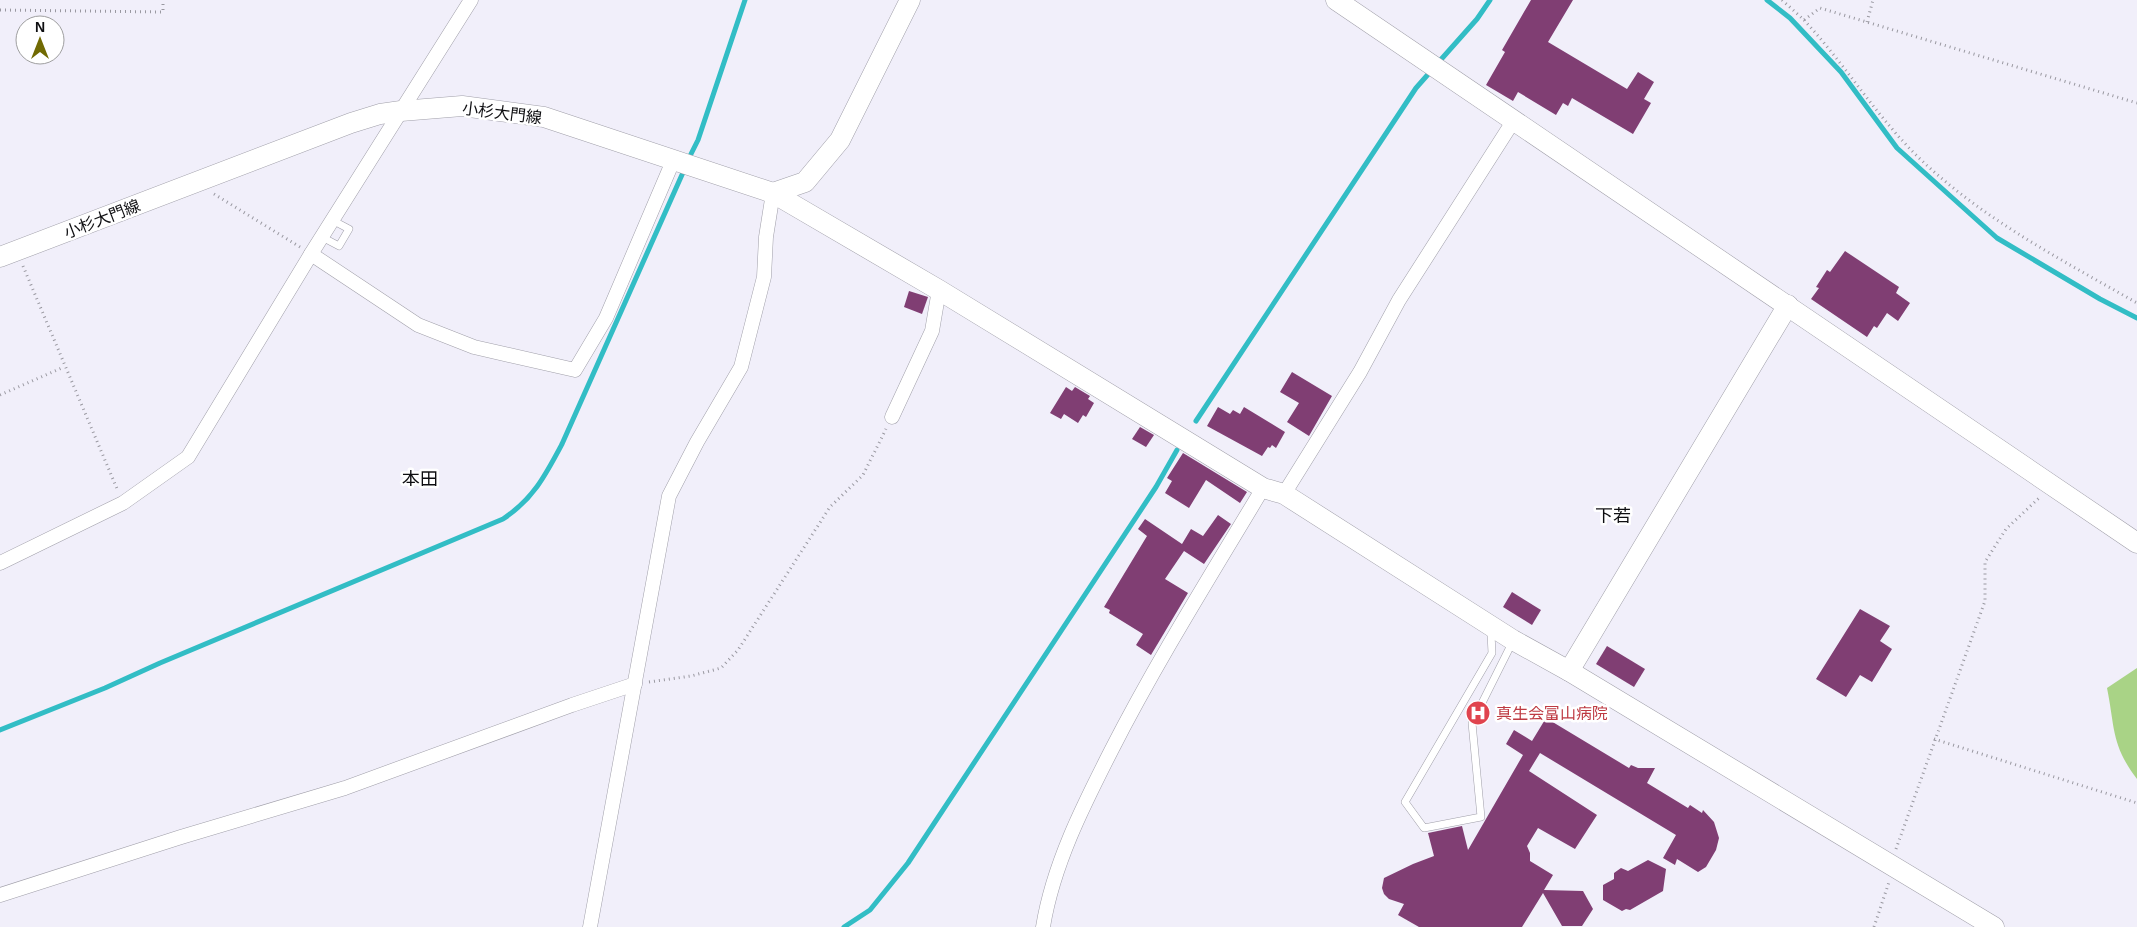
<svg xmlns="http://www.w3.org/2000/svg" width="2137" height="927" font-family="Arial,'Noto Sans JP',sans-serif">
	<style>
		.green { fill: #a9d386 }
		.lines { fill: none; stroke-linecap: round; stroke-linejoin: round }
		.stream { stroke: #32bdc5; stroke-width: 5 }
		.building { fill: #803e73 }
		.lane-casing { stroke: #a09fa9; stroke-width: 8 }
		.street-casing { stroke: #a09fa9; stroke-width: 15 }
		.secondary-casing { stroke: #a09fa9; stroke-width: 21 }
		.path { stroke: #9998a0; stroke-width: 3; stroke-dasharray: 1 4; stroke-linecap: butt }
		.lane { stroke: #fff; stroke-width: 7 }
		.street { stroke: #fff; stroke-width: 14 }
		.secondary { stroke: #fff; stroke-width: 20 }
		.labels { text-anchor: middle; dominant-baseline: central; stroke-width: 5; stroke-linejoin: round; paint-order: stroke }
		.street-label { font-size: 16px; fill: #0e0e11; stroke: #fff }
		.health-label { font-size: 16px; fill: #be3a42; stroke: #fff; text-anchor: start }
		.neighbourhood-label { font-size: 18px; fill: #0e0e11; stroke: #fff }
	</style>
	<rect width="100%" height="100%" fill="#f1effa"/>
	<path class="green" d="M2137 668V779C2111 745 2115 727 2107 688Z"/>
	<g class="lines">
		<g class="stream">
			<polyline points="1767,0 1790,18 1841,72 1897,148 1997,238 2100,299 2137,318"/>
			<polyline points="1437,64 1477,19 1490,0"/>
			<polyline points="688,160 698,140 745,0"/>
			<polyline points="1196,421 1416,88 1431,71"/>
			<path d="M0 730 105 688 160 663 503 519C533 499 545 476 562 444L685 168"/>
			<polyline points="844,927 870,910 908,863 1156,487 1177,450"/>
		</g>
	</g>
	<g class="building">
		<polygon points="1531,0 1573,0 1548,42 1627,89 1638,72 1654,82 1644,99 1651,103 1633,134 1572,98 1568,106 1563,103 1556,115 1518,92 1513,101 1486,85 1505,52 1502,50"/>
		<polygon points="1845,251 1899,287 1896,293 1910,303 1898,321 1887,313 1877,328 1874,326 1867,337 1811,299 1819,288 1816,287 1827,270 1830,272"/>
		<polygon points="909,291 928,297 922,314 904,307"/>
		<polygon points="1292,372 1332,396 1309,436 1287,422 1299,403 1280,392"/>
		<polygon points="1066,387 1072,391 1075,387 1090,396 1088,399 1094,403 1086,417 1083,415 1078,423 1064,414 1061,419 1050,413"/>
		<polygon points="1218,407 1230,414 1233,410 1240,414 1244,407 1285,432 1276,448 1272,445 1270,448 1268,447 1262,456 1207,426"/>
		<polygon points="1140,427 1154,435 1146,447 1132,439"/>
		<polygon points="1183,453 1247,492 1240,503 1206,480 1189,508 1165,493 1172,481 1167,478"/>
		<polygon points="1218,515 1231,524 1204,564 1184,551 1165,579 1188,593 1151,655 1136,645 1143,634 1109,613 1110,610 1104,607 1147,536 1138,529 1145,519 1182,544 1191,529 1203,536"/>
		<polygon points="1512,592 1541,610 1532,625 1503,607"/>
		<polygon points="1860,609 1890,626 1880,641 1892,649 1872,682 1860,675 1846,697 1816,679"/>
		<polygon points="1607,646 1645,669 1634,687 1596,664"/>
		<polygon points="1546,718 1629,768 1631,765 1638,768 1655,768 1647,783 1688,808 1690,805 1702,813 1703,810 1714,822 1719,838 1716,850 1706,867 1698,872 1677,859 1675,865 1663,858 1676,835 1540,753 1529,771 1597,815 1575,849 1538,828 1527,846 1530,853 1530,861 1553,875 1544,890 1583,891 1593,909 1582,926 1562,926 1543,893 1522,927 1419,927 1398,915 1404,904 1389,899 1384,894 1382,888 1384,878 1413,864 1434,856 1428,833 1462,826 1468,850 1523,755 1506,744 1514,730 1532,741"/>
		<polygon points="1648,860 1666,869 1663,891 1630,910 1626,909 1622,911 1603,900 1603,885 1614,879 1614,873 1621,868 1628,871"/>
	</g>
	<g class="lines">
		<defs>
			<g id="lane">
				<polyline points="322,237 339,246 349,229 332,220"/>
				<polyline points="1493,631 1491,634 1492,653 1405,802 1424,828 1481,817 1472,723 1513,641"/>
			</g>
			<g id="street">
				<polyline points="311,254 418,325 474,347 575,370 606,318 673,161"/>
				<polyline points="892,417 932,331 939,290"/>
				<polyline points="1284,494 1360,372 1399,300 1514,120"/>
				<polyline points="0,563 123,503 188,457 311,254 471,0"/>
				<polyline points="0,895 181,837 345,788 572,705 635,684"/>
				<polyline points="590,927 669,496 697,442 741,367 764,277 766,237 773,193"/>
				<path d="M1043 927C1053 865 1083 806 1111 751 1157 661 1211 575 1263 488"/>
			</g>
			<g id="secondary">
				<polyline points="1336,0 2137,543"/>
				<polyline points="773,193 805,182 840,140 910,0"/>
				<polyline points="0,257 351,123 380,114 401,111 462,106 544,117 773,193 939,290 1263,488 1284,494 1513,640 1569,671 1994,927"/>
				<polyline points="1569,671 1788,305"/>
			</g>
		</defs>
		<use href="#lane" class="lane-casing"/>
		<use href="#street" class="street-casing"/>
		<use href="#secondary" class="secondary-casing"/>
		<g class="path">
			<polyline points="1782,0 1804,20 1820,8 2137,103"/>
			<polyline points="0,10 163,12 163,0"/>
			<path d="M1804 20C1844 63 1874 113 1916 155 1979 217 2060 259 2137 303"/>
			<polyline points="1867,22 1873,0"/>
			<polyline points="214,194 300,247"/>
			<polyline points="23,266 118,491"/>
			<polyline points="0,395 64,367"/>
			<polyline points="649,682 691,676 721,668 738,650 830,507 863,475 886,429"/>
			<polyline points="1934,739 2137,803"/>
			<polyline points="1896,849 1985,601 1985,562 2006,529 2039,498"/>
			<polyline points="1874,927 1889,882"/>
		</g>
		<use href="#lane" class="lane"/>
		<use href="#street" class="street"/>
		<use href="#secondary" class="secondary"/>
	</g>
	<defs>
		<symbol id="hospital-disc" viewBox="-11 -11 22 22"><circle r="9.5" fill="#e0444e" stroke="#fff"/><path d="M-5-5h3v3.5h4V-5h3V5h-3V1.5h-4V5h-3Z" fill="#fff"/></symbol>
	</defs>
	<g fill-rule="evenodd">
		<use href="#hospital-disc" x="1464" y="699" width="28" height="28"/>
	</g>
	<g class="labels">
		<g class="street-label">
			<text transform="translate(502 113) rotate(7)">小杉大門線</text>
			<text transform="translate(102 219) rotate(-21)">小杉大門線</text>
		</g>
		<g class="health-label">
			<text x="1496" y="713">真生会富山病院</text>
		</g>
		<g class="neighbourhood-label">
			<text x="420" y="479">本田</text>
			<text x="1613" y="516">下若</text>
		</g>
	</g>
	<g transform="translate(40 40)"><circle r="24" fill="#ffffff" stroke="#9f9fa0"/>
	<path d="M0-4L9 19L0 12L-9 19Z" fill="#716a03"/>
	<text y="-8" font-size="14" font-weight="bold" text-anchor="middle" fill="#0e0e11">N</text>
	</g>
</svg>
